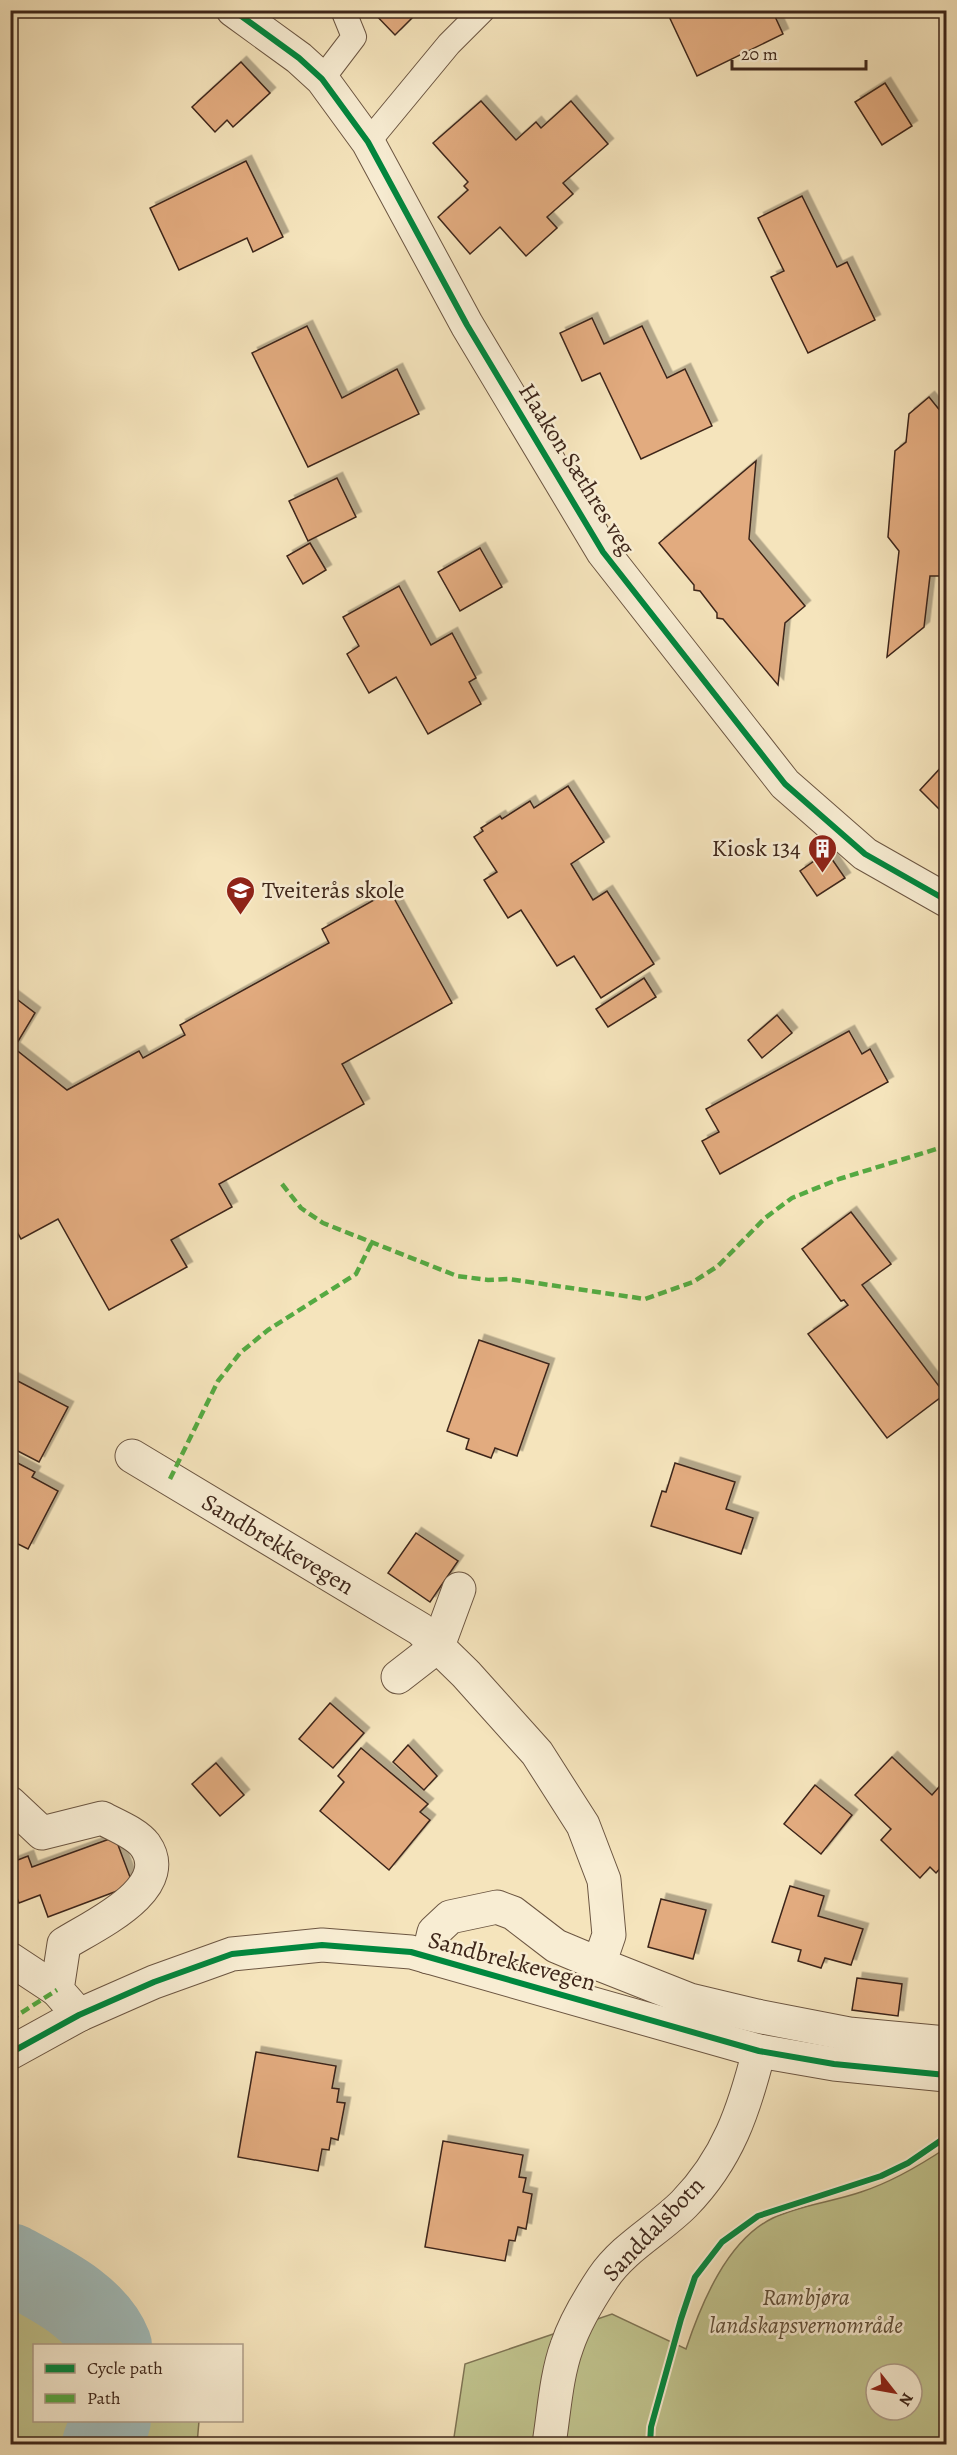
<svg xmlns="http://www.w3.org/2000/svg" width="957" height="2455" font-family="Alegreya,serif">
	<style>
		.green { fill: #c0c38d; stroke: #7f7454; stroke-width: 1.5; fill-rule: evenodd }
		.lines { fill: none; stroke-linecap: round; stroke-linejoin: round }
		.river { stroke: #a1bcbb; stroke-width: 80 }
		.building { fill: #e2ab7f; stroke: #3e261a; stroke-width: 1.5; filter: url(#shadow) }
		.service-casing { stroke: #6c5642; stroke-width: 26 }
		.minor-casing { stroke: #6c5642; stroke-width: 35 }
		.tertiary-casing { stroke: #6c5642; stroke-width: 35 }
		.service { stroke: #f8edd3; stroke-width: 24 }
		.minor { stroke: #f8edd3; stroke-width: 33 }
		.tertiary { stroke: #f8edd3; stroke-width: 33 }
		.quiet { stroke: #55aa42; stroke-width: 4.5; stroke-dasharray: 9 4.5; stroke-linecap: butt }
		.cycleway-casing { stroke: #f8edd3; stroke-width: 10 }
		.cycleway { stroke: #00873e; stroke-width: 6 }
		.labels { text-anchor: middle; dominant-baseline: central; stroke-width: 5; stroke-linejoin: round; paint-order: stroke }
		.street-label { font-size: 24px; fill: #3e261a; stroke: #f8edd3 }
		.poi-label { font-size: 24px; fill: #3e261a; stroke: #f8edd3; text-anchor: end }
		.park-label { font-size: 24px; font-style: italic; fill: #5e4d37; stroke: #f8edd3 }
	</style>
	<defs>
		<filter id="shadow"><feDropShadow dx="5.5" dy="-5.5" stdDeviation="0" flood-color="#0004"/></filter>
	</defs>
	<rect width="100%" height="100%" fill="#f5e4bc"/>
	<filter id="stains"><feTurbulence type="fractalNoise" baseFrequency=".00333" numOctaves="4"/><feColorMatrix values="0 0 0 0 .2 0 0 0 0 .09 0 0 0 0 .02 0 0 0 .5 -.17"/></filter>
	<radialGradient id="worn" r=".72"><stop offset=".6" stop-color="#630" stop-opacity="0"/><stop offset="1" stop-color="#630" stop-opacity=".3"/></radialGradient>
	<g class="green">
		<path d="M946 2148V2444H453L465 2364 612 2314 686 2349C701 2304 727 2240 773 2218 800 2205 832 2202 861 2192 892 2182 919 2166 946 2148ZM876 2374H912V2410H876Z"/>
		<polygon points="10,2305 30,2307 93,2345 34,2346 34,2420 199,2421 197,2444 11,2444"/>
	</g>
	<g class="lines">
		<g class="river">
			<path d="M10 2263C46 2283 96 2305 112 2346"/>
			<polyline points="102,2444 111,2420"/>
		</g>
	</g>
	<g class="building">
		<polygon points="371,10 420,10 395,35"/>
		<polygon points="666,10 772,10 783,34 697,76"/>
		<polygon points="241,62 270,93 233,127 227,120 215,132 192,107"/>
		<polygon points="885,83 912,126 882,145 855,102"/>
		<polygon points="481,101 516,140 536,122 541,128 571,101 608,144 563,183 573,194 547,217 557,228 526,256 500,227 470,254 438,217 468,190 464,186 468,182 433,143"/>
		<polygon points="246,161 283,237 253,252 247,238 179,270 150,208"/>
		<polygon points="802,196 837,267 847,262 875,320 808,353 771,277 784,271 758,218"/>
		<polygon points="592,318 604,344 642,326 667,378 685,369 712,426 641,459 600,373 582,381 560,333"/>
		<polygon points="307,326 342,398 397,369 419,414 308,467 252,353"/>
		<polygon points="929,397 946,418 946,558 942,561 945,568 941,576 930,576 924,627 887,657 899,551 888,537 895,451 906,442 909,414"/>
		<polygon points="756,461 749,539 805,606 785,623 778,685 723,619 717,618 717,613 700,591 694,590 694,585 659,543"/>
		<polygon points="337,478 356,517 308,541 289,501"/>
		<polygon points="310,543 326,570 303,584 287,556"/>
		<polygon points="480,548 502,587 460,611 438,572"/>
		<polygon points="399,586 431,645 452,633 476,678 469,682 481,704 428,734 396,677 369,693 347,654 359,646 343,617"/>
		<polygon points="946,762 946,816 920,790"/>
		<polygon points="568,786 604,842 571,864 593,900 607,891 654,964 601,998 574,956 557,966 521,910 508,918 484,880 497,872 474,837 483,831 481,828 500,816 502,819 530,801 534,808"/>
		<polygon points="827,852 845,878 817,896 800,871"/>
		<polygon points="390,891 452,1003 342,1064 364,1104 219,1184 232,1207 171,1240 187,1267 109,1310 58,1219 21,1239 10,1219 10,994 35,1013 14,1048 67,1090 139,1051 143,1058 185,1035 180,1025 329,943 322,929"/>
		<polygon points="644,978 656,997 608,1027 596,1009"/>
		<polygon points="777,1015 792,1033 762,1058 748,1040"/>
		<polygon points="849,1031 862,1054 870,1049 888,1082 720,1174 702,1141 719,1132 706,1109"/>
		<polygon points="851,1212 891,1264 862,1285 945,1394 887,1438 808,1334 848,1305 844,1300 841,1301 802,1249"/>
		<polygon points="479,1340 549,1364 517,1456 495,1448 491,1458 466,1449 469,1439 447,1431"/>
		<polygon points="10,1377 68,1407 39,1462 10,1447"/>
		<polygon points="10,1459 35,1472 32,1477 58,1491 28,1549 10,1540"/>
		<polygon points="675,1463 735,1482 726,1509 753,1518 741,1554 651,1526 662,1491 666,1492"/>
		<polygon points="416,1533 458,1561 430,1602 388,1573"/>
		<polygon points="330,1703 364,1733 333,1768 299,1739"/>
		<polygon points="408,1745 437,1776 424,1790 393,1762"/>
		<polygon points="361,1748 428,1804 420,1812 430,1820 389,1870 320,1811 344,1782 338,1776"/>
		<polygon points="892,1757 932,1795 946,1779 946,1862 936,1873 930,1867 920,1878 881,1840 891,1829 855,1795"/>
		<polygon points="216,1763 244,1795 220,1816 192,1784"/>
		<polygon points="815,1785 852,1815 821,1854 784,1824"/>
		<polygon points="115,1837 133,1885 48,1917 40,1895 19,1903 10,1879 10,1863 28,1856 32,1867"/>
		<polygon points="790,1886 824,1896 818,1916 863,1929 851,1965 825,1958 821,1968 798,1961 801,1950 772,1942"/>
		<polygon points="661,1899 706,1910 693,1959 648,1947"/>
		<polygon points="857,1978 902,1984 898,2016 852,2010"/>
		<polygon points="256,2052 336,2066 332,2088 339,2089 337,2102 345,2103 338,2140 331,2138 329,2150 322,2149 318,2171 238,2157"/>
		<polygon points="443,2141 523,2155 519,2177 526,2178 523,2192 532,2194 526,2229 518,2227 515,2241 509,2240 505,2261 425,2247"/>
	</g>
	<g class="lines">
		<defs>
			<g id="service">
				<polyline points="322,79 354,37 343,10"/>
				<polyline points="368,142 449,44 483,10"/>
			</g>
			<g id="minor">
				<polyline points="233,10 299,58 322,79 368,142 467,325 603,552 785,784 865,854 946,900"/>
				<polyline points="132,1456 420,1629 466,1674 537,1753 583,1825 604,1880 609,1935 599,1964 556,1946 513,1913 497,1907 450,1917 434,1932 428,1957"/>
				<polyline points="398,1677 438,1646 459,1589"/>
				<path d="M10 1803 42 1833 102 1818C115 1825 136 1833 145 1845 176 1889 92 1926 64 1944L57 1990 79 2015"/>
				<polyline points="10,1959 57,1990"/>
				<polyline points="599,1964 690,2000 757,2016 849,2034 946,2043"/>
				<path d="M549 2444C554 2413 556 2376 567 2346 575 2322 589 2299 603 2278 624 2247 658 2230 684 2204 728 2159 744 2110 759 2051"/>
			</g>
			<polyline id="tertiary" points="10,2053 79,2015 154,1982 232,1954 322,1945 411,1952 759,2051 834,2064 946,2075"/>
		</defs>
		<use href="#service" class="service-casing"/>
		<use href="#minor" class="minor-casing"/>
		<use href="#tertiary" class="tertiary-casing"/>
		<use href="#service" class="service"/>
		<use href="#minor" class="minor"/>
		<use href="#tertiary" class="tertiary"/>
		<g class="quiet">
			<polyline points="282,1184 301,1208 323,1223 457,1276 488,1280 509,1279 645,1299 693,1282 718,1266 765,1218 792,1198 839,1179 946,1146"/>
			<polyline points="170,1479 218,1381 240,1353 268,1330 356,1274 372,1242"/>
			<polyline points="10,2020 57,1990"/>
		</g>
		<defs>
			<g id="cycleway">
				<polyline points="233,10 299,58 322,79 368,142 467,325 603,552 785,784 865,854 946,900"/>
				<polyline points="10,2053 79,2015 154,1982 232,1954 322,1945 411,1952 759,2051 834,2064 946,2075"/>
				<polyline points="650,2444 651,2427 681,2319 695,2277 722,2242 758,2216 881,2176 908,2163 946,2137"/>
			</g>
		</defs>
		<use href="#cycleway" class="cycleway-casing"/>
		<use href="#cycleway" class="cycleway"/>
	</g>
	<defs>
		<symbol id="building-pin" viewBox="-11 -11 22 30"><path d="M0 17L-7.5 6A9.5 9.5 0 1 1 7.5 6Z" fill="#8f2418" stroke="#f8edd3"/><path d="M-4-6H4V6H1V3H-1V6H-4ZM-2.5-4.3h1.7v1.8h-1.7ZM.8-4.3h1.7v1.8H.8ZM-2.5-1h1.7V.8h-1.7ZM.8-1h1.7V.8H.8Z" fill="#fff"/></symbol>
		<symbol id="school-pin" viewBox="-11 -11 22 30"><path d="M0 17L-7.5 6A9.5 9.5 0 1 1 7.5 6Z" fill="#8f2418" stroke="#f8edd3"/><path d="M0-5L7-2L0 1L-7-2ZM-4 1L0 2.5L4 1V4Q0 6-4 4Z" fill="#fff"/></symbol>
	</defs>
	<g fill-rule="evenodd">
		<use href="#building-pin" x="806" y="832" width="33" height="45"/>
		<use href="#school-pin" x="224" y="874" width="33" height="45"/>
	</g>
	<g class="labels">
		<g class="street-label">
			<text transform="translate(577 469) rotate(58)">Haakon Sæthres veg</text>
			<text transform="translate(278 1544) rotate(31)">Sandbrekkevegen</text>
			<text transform="translate(512 1961) rotate(15)">Sandbrekkevegen</text>
			<text transform="translate(653 2229) rotate(-46)">Sanddalsbotn</text>
		</g>
		<g class="poi-label">
			<text x="801" y="848">Kiosk 134</text>
			<text x="262" y="890" text-anchor="start">Tveiterås skole</text>
		</g>
		<g class="park-label">
			<text x="806" y="2297">Rambjøra<tspan x="806" dy="28">landskapsvernområde</tspan></text>
		</g>
	</g>
	<rect width="957" height="2455" fill="none" stroke="#f5e4bc" stroke-width="36"/>
	<rect x="12" y="12" width="933" height="2431" fill="none" stroke="#3e261a" stroke-width="3"/>
	<rect x="18" y="18" width="921" height="2419" fill="none" stroke="#3e261a" stroke-width="1.5"/>
	<rect x="33" y="2344" width="210" height="78" fill="#f8edd3" stroke="#ae9d89" stroke-width="1.5"/>
	<rect x="45" y="2364" width="30" height="9" fill="#00873e" stroke="#ae9d89" stroke-width="1.5"/>
	<text x="87" y="2374" font-size="18" fill="#3e261a">Cycle path</text>
	<rect x="45" y="2394" width="30" height="9" fill="#55aa42" stroke="#ae9d89" stroke-width="1.5"/>
	<text x="87" y="2404" font-size="18" fill="#3e261a">Path</text>
	<g transform="translate(894 2392) rotate(121)"><circle r="28" fill="#f8edd3" stroke="#ae9d89" stroke-width="1.5"/>
	<path d="M0-4.5L10 22L0 15L-10 22Z" fill="#8f2418"/>
	<text y="-9" font-size="16" font-weight="bold" text-anchor="middle" fill="#3e261a">N</text>
	</g>
	<path d="M732 60v9h134v-9" fill="none" stroke="#3e261a" stroke-width="3"/>
	<text x="741" y="60" font-size="18" fill="#3e261a" stroke="#f8edd3" stroke-width="4.5" paint-order="stroke">20 m</text>
	<rect width="100%" height="100%" filter="url(#stains)"/>
	<rect width="100%" height="100%" fill="url(#worn)"/>
</svg>
